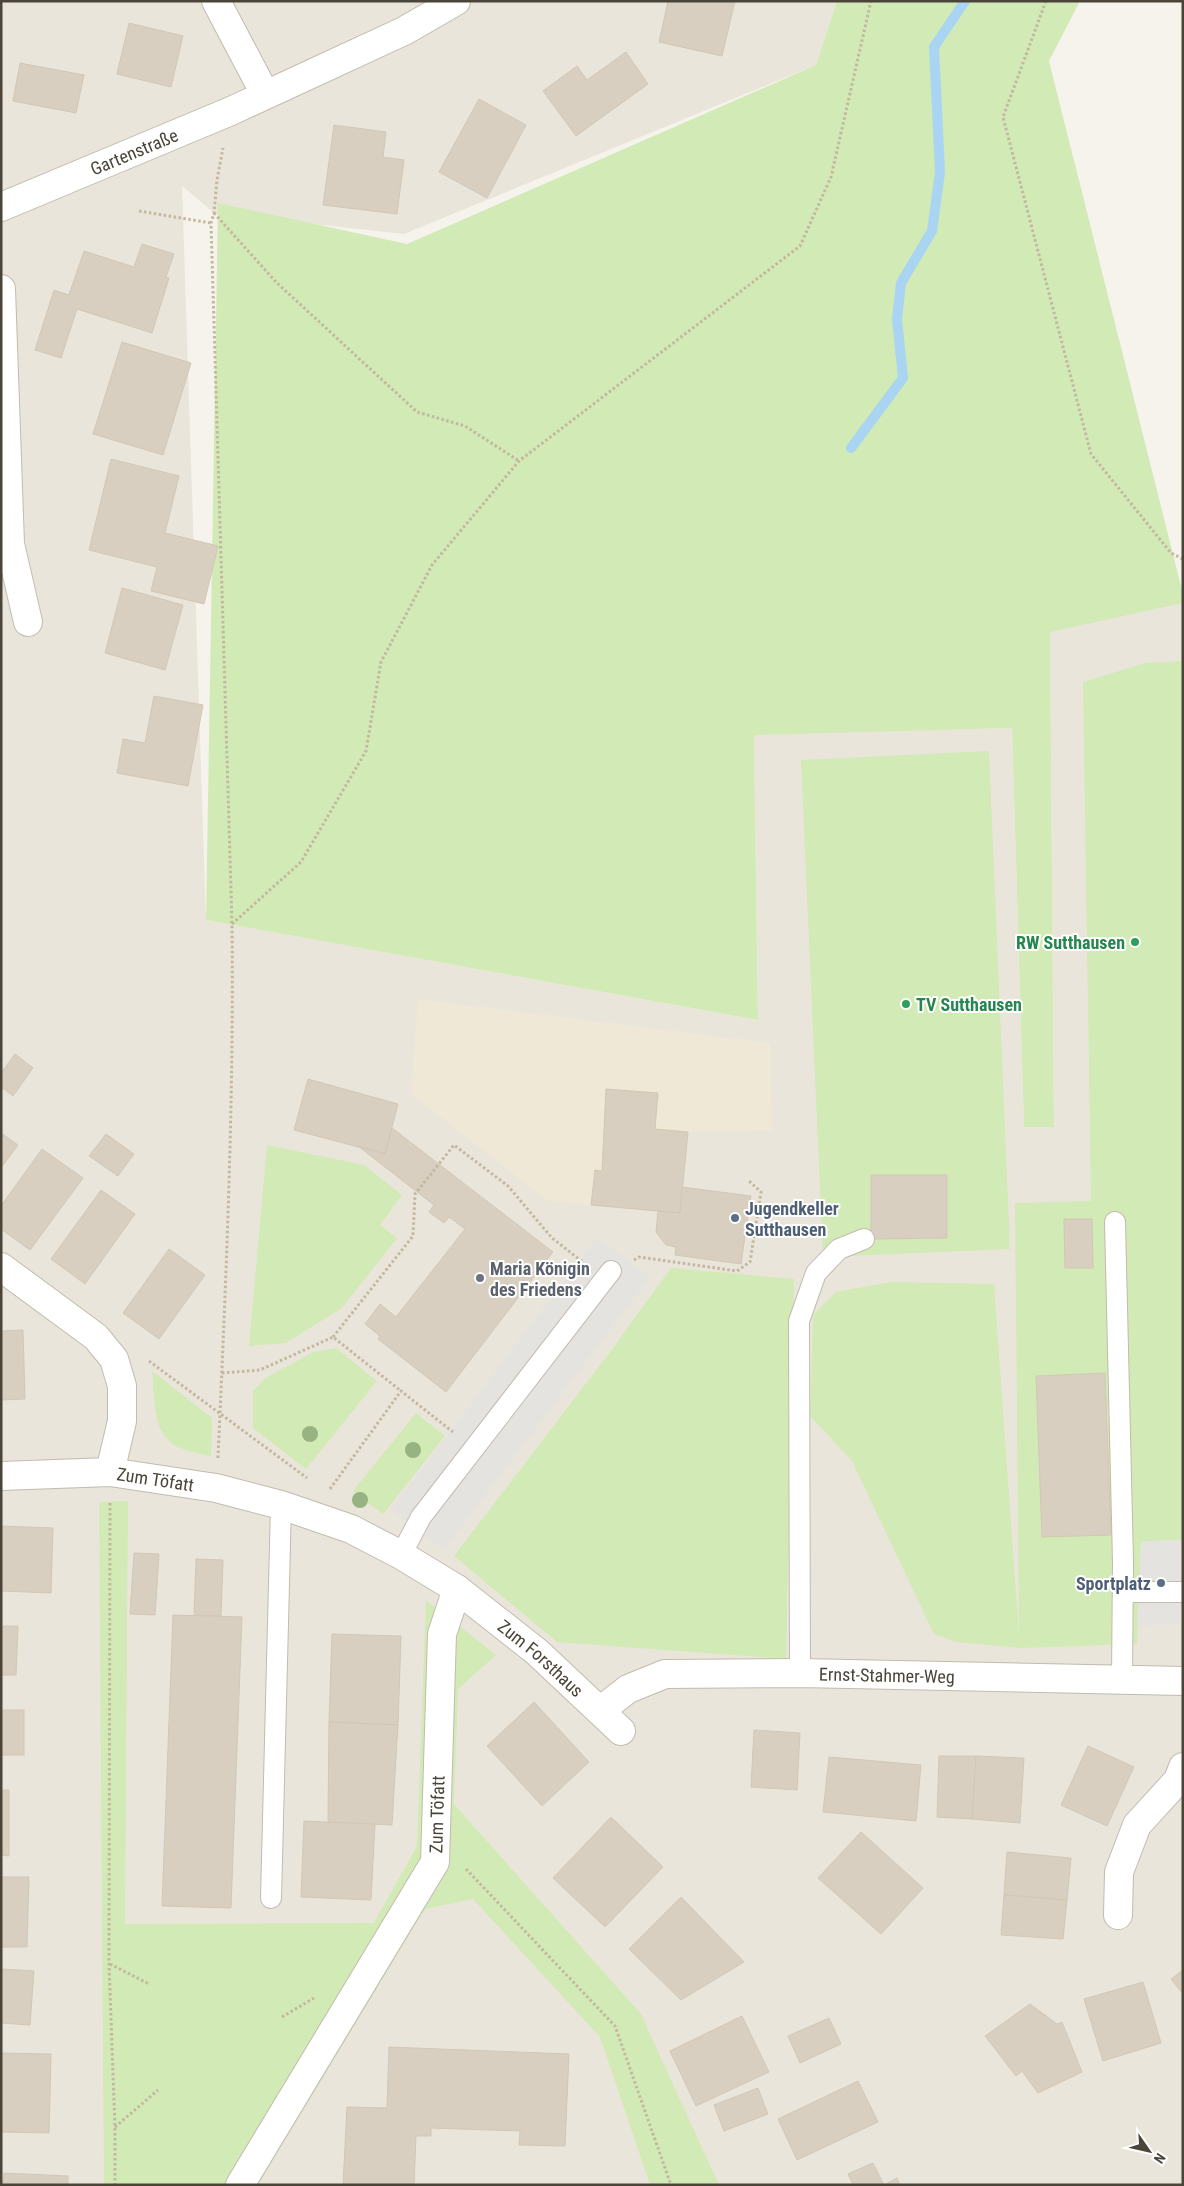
<svg xmlns="http://www.w3.org/2000/svg" width="1184" height="2186" font-family="'Roboto Condensed',sans-serif">
	<style>
		.residential { fill: #eae5da }
		.education { fill: #efe8d6 }
		.green { fill: #d2eab5 }
		.parking { fill: #e5e3e0 }
		.lines { fill: none; stroke-linecap: round; stroke-linejoin: round }
		.stream { stroke: #a9d4f2; stroke-width: 10 }
		.building { fill: #d8cfc1; stroke: #d3c7b4 }
		.lane-casing { stroke: #c2bbae; stroke-width: 22 }
		.street-casing { stroke: #c2bbae; stroke-width: 30 }
		.path { stroke: #c4b79f; stroke-width: 3; stroke-dasharray: 2.5 2.5; stroke-linecap: butt }
		.lane { stroke: #fff; stroke-width: 20 }
		.street { stroke: #fff; stroke-width: 28 }
		.tree { fill: #97b381 }
		.leisure-dot { fill: #2e9e5b; stroke: #fff; stroke-width: 2 }
		.service-dot { fill: #5c6f8a; stroke: #fff; stroke-width: 2 }
		.worship-dot { fill: #6b7280; stroke: #fff; stroke-width: 2 }
		.labels { text-anchor: middle; dominant-baseline: central; stroke-width: 4; stroke-linejoin: round; paint-order: stroke }
		.street-label { font-size: 18px; fill: #4b4439; stroke: #fff }
		.leisure-label { font-size: 18px; font-weight: bold; fill: #27864d; stroke: #fff; text-anchor: end }
		.service-label { font-size: 18px; font-weight: bold; fill: #4e5e75; stroke: #fff; text-anchor: start }
		.worship-label { font-size: 18px; font-weight: bold; fill: #5b616d; stroke: #fff; text-anchor: start }
	</style>
	<rect width="100%" height="100%" fill="#f6f3ec"/>
	<polygon class="residential" points="1,1 837,1 816,65 404,234 214,213 182,186 206,920 758,1020 754,734 1012,728 1024,1126 1054,1126 1050,631 1183,603 1183,2185 1,2185"/>
	<polygon class="education" points="418,999 770,1043 772,1131 689,1132 680,1213 548,1201 411,1094"/>
	<g class="green">
		<polygon points="837,1 1080,1 1049,61 1183,594 1183,603 1050,632 1054,1127 1024,1127 1012,728 754,735 758,1020 206,920 218,203 407,244 816,65"/>
		<polygon points="1183,661 1183,1540 1141,1542 1137,1644 1020,1648 956,1642 934,1634 852,1461 810,1416 813,1315 836,1292 891,1282 994,1284 1019,1636 1015,1203 1091,1201 1083,682 1145,663"/>
		<polygon points="989,751 1010,1249 823,1257 801,760"/>
		<polygon points="267,1145 364,1165 402,1195 380,1225 397,1238 342,1308 286,1343 249,1346"/>
		<polygon points="671,1268 794,1279 786,1659 557,1642 454,1556 607,1356"/>
		<polygon points="336,1348 377,1381 306,1469 253,1428 253,1391 264,1379 313,1352"/>
		<path d="M152 1371 212 1418 211 1456C201 1454 190 1452 180 1448 151 1437 155 1397 152 1371Z"/>
		<polygon points="416,1413 445,1436 383,1514 353,1491"/>
		<polygon points="128,1501 125,1924 374,1923 417,1846 426,1600 496,1655 458,1689 454,1804 641,2014 719,2185 650,2185 600,2037 473,1899 425,1909 258,2185 104,2185 99,1502"/>
	</g>
	<g class="parking">
		<polygon points="597,1237 650,1277 444,1550 391,1510"/>
		<polygon points="1183,1540 1183,1624 1137,1626 1141,1541"/>
	</g>
	<g class="lines">
		<polyline class="stream" points="851,448 903,378 897,319 901,283 932,231 940,172 934,47 965,1"/>
	</g>
	<g class="building">
		<polygon points="668,1 735,1 722,56 659,42"/>
		<polygon points="129,23 183,36 171,87 117,74"/>
		<polygon points="626,52 648,84 576,136 543,91 577,66 587,80"/>
		<polygon points="20,63 84,75 76,113 13,101"/>
		<polygon points="479,99 526,125 487,198 439,172"/>
		<polygon points="334,125 386,132 383,157 404,160 397,214 323,205"/>
		<polygon points="142,244 174,254 166,277 169,278 152,333 77,309 61,358 35,350 54,290 69,295 84,251 134,267"/>
		<polygon points="122,342 191,363 163,455 93,434"/>
		<polygon points="111,459 179,476 165,533 218,546 204,604 151,591 157,567 89,550"/>
		<polygon points="122,588 183,605 165,670 105,653"/>
		<polygon points="154,696 203,705 188,786 117,773 123,739 145,743"/>
		<polygon points="15,1054 33,1068 13,1096 1,1087 1,1073"/>
		<polygon points="308,1079 398,1104 385,1154 294,1130"/>
		<polygon points="606,1089 658,1093 655,1129 688,1132 680,1213 591,1205 595,1170 602,1171"/>
		<polygon points="392,1128 553,1252 446,1392 378,1339 380,1336 365,1324 380,1304 396,1317 465,1229 449,1217 444,1223 429,1212 434,1205 358,1146 385,1154"/>
		<polygon points="1,1133 18,1145 1,1168"/>
		<polygon points="106,1134 134,1154 118,1176 89,1156"/>
		<polygon points="42,1149 83,1178 30,1250 1,1229 1,1206"/>
		<polygon points="871,1175 947,1175 947,1238 871,1239"/>
		<polygon points="682,1187 751,1196 741,1264 675,1255 676,1247 666,1245 656,1232 658,1211 680,1213"/>
		<polygon points="101,1190 135,1214 85,1284 51,1259"/>
		<polygon points="1064,1219 1092,1219 1093,1268 1065,1268"/>
		<polygon points="169,1249 205,1275 159,1339 123,1313"/>
		<polygon points="23,1330 25,1399 1,1400 1,1331"/>
		<polygon points="1105,1373 1111,1535 1042,1537 1036,1376"/>
		<polygon points="1,1526 53,1528 51,1593 1,1591"/>
		<polygon points="134,1553 159,1554 155,1615 130,1614"/>
		<polygon points="196,1559 223,1560 221,1616 194,1615"/>
		<polygon points="173,1615 242,1617 231,1908 162,1906"/>
		<polygon points="1,1626 18,1626 16,1675 1,1675"/>
		<polygon points="332,1634 401,1636 398,1725 329,1722"/>
		<polygon points="534,1702 589,1762 542,1806 487,1746"/>
		<rect x="1" y="1710" width="23" height="45"/>
		<polygon points="329,1722 398,1725 392,1825 328,1822"/>
		<polygon points="754,1730 800,1733 797,1790 751,1787"/>
		<polygon points="1088,1746 1134,1767 1107,1826 1061,1805"/>
		<polygon points="939,1756 976,1756 972,1819 937,1817"/>
		<polygon points="976,1756 1024,1758 1020,1823 972,1819"/>
		<polygon points="829,1757 921,1765 916,1821 823,1812"/>
		<polygon points="1,1790 9,1790 9,1856 1,1855"/>
		<polygon points="611,1817 663,1867 605,1927 553,1878"/>
		<polygon points="304,1821 375,1824 371,1900 301,1897"/>
		<polygon points="861,1832 923,1888 881,1934 818,1878"/>
		<polygon points="1007,1852 1071,1858 1067,1900 1004,1895"/>
		<polygon points="1,1877 29,1877 27,1947 1,1947"/>
		<polygon points="1004,1895 1067,1900 1063,1939 1001,1935"/>
		<polygon points="681,1897 744,1962 681,2000 629,1949"/>
		<polygon points="1,1969 34,1971 30,2025 1,2023"/>
		<polygon points="1183,1970 1183,1994 1171,1979"/>
		<polygon points="1143,1982 1161,2043 1103,2061 1084,1999"/>
		<polygon points="1030,2004 1057,2024 1062,2022 1082,2072 1038,2093 1022,2071 1016,2076 985,2036"/>
		<polygon points="742,2016 769,2072 696,2106 670,2051"/>
		<polygon points="829,2018 841,2044 800,2063 788,2036"/>
		<polygon points="389,2047 569,2054 565,2146 519,2145 520,2131 431,2128 431,2136 416,2136 414,2185 343,2185 347,2107 387,2108"/>
		<polygon points="1,2053 51,2054 49,2133 1,2132"/>
		<polygon points="858,2081 878,2122 797,2160 778,2119"/>
		<polygon points="758,2088 768,2114 724,2131 714,2105"/>
		<polygon points="873,2163 884,2185 897,2178 900,2185 853,2185 848,2174"/>
		<polygon points="4,2173 68,2176 68,2185 3,2185"/>
	</g>
	<g class="lines">
		<defs>
			<g id="lane">
				<polyline points="1115,1222 1123,1562 1122,1679"/>
				<polyline points="401,1555 421,1517 611,1271"/>
				<polyline points="1123,1592 1183,1592"/>
				<polyline points="800,1673 799,1321 816,1273 839,1249 864,1239"/>
				<polyline points="271,1898 281,1505"/>
			</g>
			<g id="street">
				<polyline points="216,1 265,94"/>
				<path id="s1" d="M1 207 231 111 404 31 456 1"/>
				<polyline points="1,289 10,544 28,622"/>
				<polyline points="1,1267 96,1337 114,1359 122,1386 122,1421 110,1472"/>
				<path id="s2" d="M1 1476 110 1472 216 1488 281 1505 351 1529 401 1555 457 1589 537 1652 621 1731"/>
				<path id="s3" d="M601 1710 628 1689 665 1674 800 1673 1183 1681"/>
				<polyline points="1118,1915 1119,1872 1137,1825 1178,1780 1183,1767"/>
				<path id="s4" d="M240 2185 435 1862 442 1634 457 1589"/>
			</g>
		</defs>
		<use href="#lane" class="lane-casing"/>
		<use href="#street" class="street-casing"/>
		<g class="path">
			<polyline points="1046,1 1003,117 1091,454 1171,553 1183,559"/>
			<polyline points="139,211 211,223"/>
			<polyline points="214,213 276,282 417,412 465,426 519,461"/>
			<polyline points="232,924 301,862 366,751 381,662 432,565 519,461 800,246 831,177 871,1"/>
			<polyline points="634,1260 639,1257 737,1271 750,1262 761,1192 749,1181"/>
			<polyline points="333,1337 413,1236 415,1194 454,1145 508,1186 552,1238 584,1263"/>
			<polyline points="149,1361 307,1478"/>
			<polyline points="222,1373 260,1370 333,1337 401,1391"/>
			<path d="M218 1458C226 1280 234 1102 232 924L211 223 214 213 217 180 223 148"/>
			<polyline points="330,1489 401,1391 453,1432"/>
			<polyline points="110,1503 109,1964 115,2127 115,2185"/>
			<polyline points="466,1869 615,2026 671,2185"/>
			<polyline points="110,1964 149,1984"/>
			<polyline points="282,2017 314,1998"/>
			<polyline points="115,2127 158,2090"/>
		</g>
		<use href="#lane" class="lane"/>
		<use href="#street" class="street"/>
	</g>
	<g class="tree">
		<circle cx="310" cy="1434" r="8"/>
		<circle cx="413" cy="1450" r="8"/>
		<circle cx="360" cy="1500" r="8"/>
	</g>
	<g class="leisure-dot">
		<circle cx="1135" cy="942" r="5"/>
		<circle cx="906" cy="1004" r="5"/>
	</g>
	<g class="service-dot">
		<circle cx="735" cy="1218" r="5"/>
		<circle cx="1161" cy="1583" r="5"/>
	</g>
	<circle class="worship-dot" cx="480" cy="1278" r="5"/>
	<g class="labels">
		<g class="street-label">
			<text stroke="none"><textPath href="#s1" startOffset="144">Gartenstraße</textPath></text>
			<text stroke="none"><textPath href="#s2" startOffset="155">Zum Töfatt</textPath></text>
			<text stroke="none"><textPath href="#s2" startOffset="588">Zum Forsthaus</textPath></text>
			<text stroke="none"><textPath href="#s3" startOffset="296">Ernst-Stahmer-Weg</textPath></text>
			<text stroke="none"><textPath href="#s4" startOffset="425">Zum Töfatt</textPath></text>
		</g>
		<g class="leisure-label">
			<text x="1125" y="942">RW Sutthausen</text>
			<text x="916" y="1004" text-anchor="start">TV Sutthausen</text>
		</g>
		<g class="service-label">
			<text x="745" y="1208">Jugendkeller<tspan x="745" dy="21">Sutthausen</tspan></text>
			<text x="1151" y="1583" text-anchor="end">Sportplatz</text>
		</g>
		<g class="worship-label">
			<text x="490" y="1268">Maria Königin<tspan x="490" dy="21">des Friedens</tspan></text>
		</g>
	</g>
	<rect width="1184" height="2186" fill="none" stroke="#4b4439" stroke-width="5"/>
	<g transform="translate(1149 2151) rotate(124)" stroke="#ffffff" stroke-width="4" paint-order="stroke">
	<path d="M0-4L9 19L0 12L-9 19Z" fill="#4b4439"/>
	<text y="-8" font-size="14" font-weight="bold" text-anchor="middle" fill="#4b4439">N</text>
	</g>
</svg>
